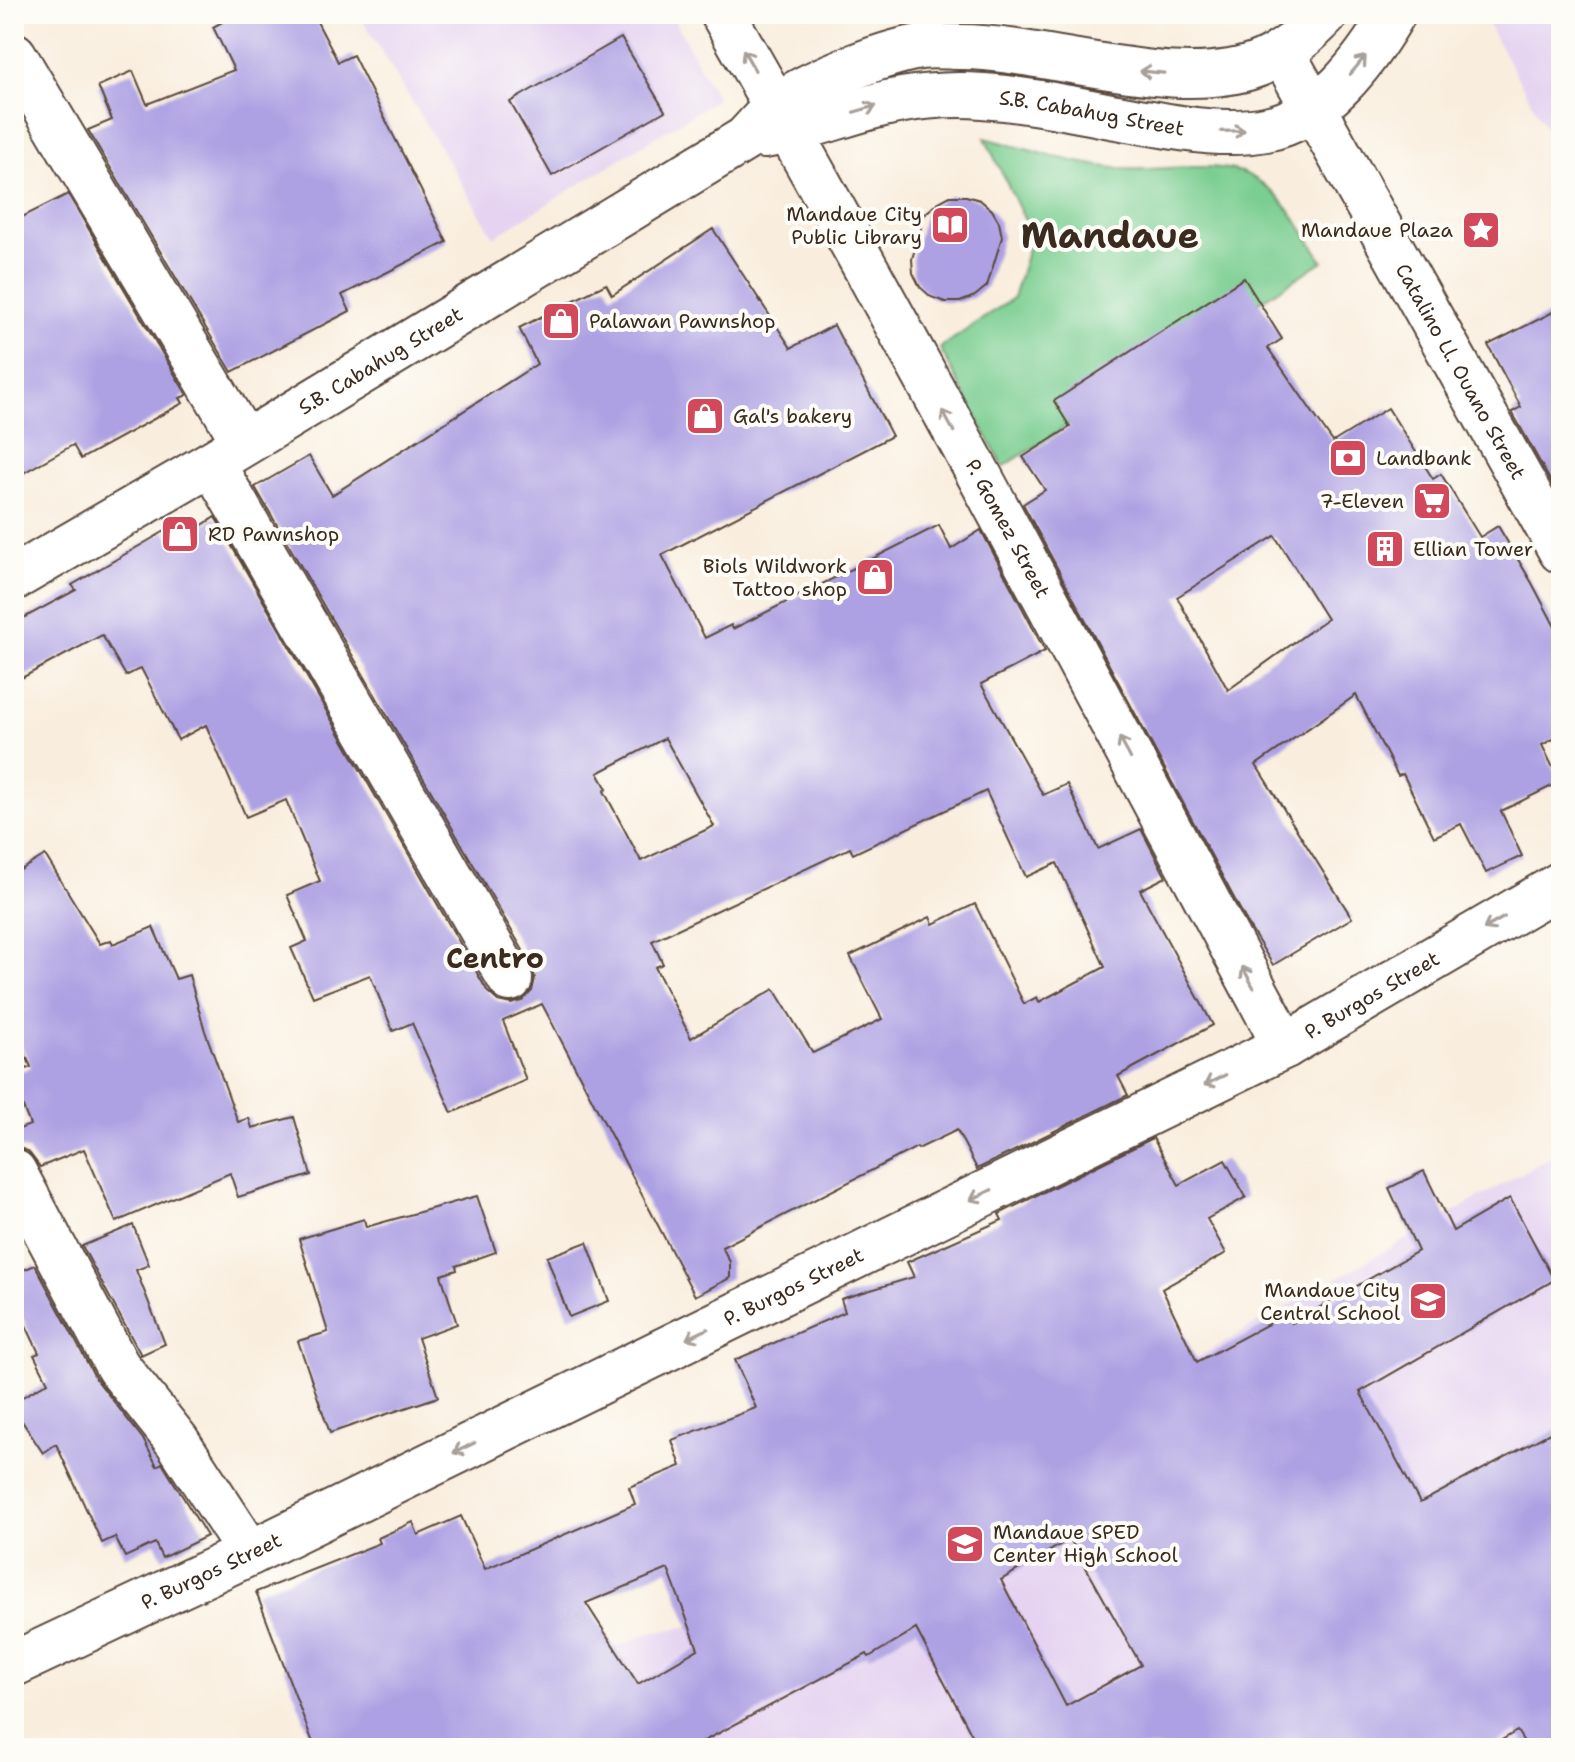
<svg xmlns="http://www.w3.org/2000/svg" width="1575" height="1762" font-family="'Shantell Sans',sans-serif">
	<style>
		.built { fill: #e5d3f1 }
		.green { fill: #7ace91; stroke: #5a7c58; stroke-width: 2 }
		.building { fill: #aea1e3; fill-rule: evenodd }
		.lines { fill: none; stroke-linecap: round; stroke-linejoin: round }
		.minor-casing { stroke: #58473b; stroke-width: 48 }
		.minor { stroke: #fff; stroke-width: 44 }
		.oneway { stroke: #a79f9a }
		.labels { text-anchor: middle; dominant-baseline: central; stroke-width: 8; stroke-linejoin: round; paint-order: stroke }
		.street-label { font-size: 20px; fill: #3b2a1e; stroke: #fdfcf7 }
		.poi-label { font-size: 20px; fill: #3b2a1e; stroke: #fdfcf7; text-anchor: start }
		.district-label { font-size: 28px; font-weight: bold; fill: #3b2a1e; stroke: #fdfcf7 }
		.town-label { font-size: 36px; font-weight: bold; fill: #3b2a1e; stroke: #fdfcf7 }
	</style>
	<rect width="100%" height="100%" fill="#fdfcf7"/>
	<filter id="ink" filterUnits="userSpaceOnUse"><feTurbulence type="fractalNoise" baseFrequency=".0125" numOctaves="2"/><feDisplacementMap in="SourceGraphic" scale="16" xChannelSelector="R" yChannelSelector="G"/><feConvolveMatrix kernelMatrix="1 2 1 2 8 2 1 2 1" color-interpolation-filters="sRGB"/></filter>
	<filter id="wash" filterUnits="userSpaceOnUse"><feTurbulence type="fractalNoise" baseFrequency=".006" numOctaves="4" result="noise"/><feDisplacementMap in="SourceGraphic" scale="32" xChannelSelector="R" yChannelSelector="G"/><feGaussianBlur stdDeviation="1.8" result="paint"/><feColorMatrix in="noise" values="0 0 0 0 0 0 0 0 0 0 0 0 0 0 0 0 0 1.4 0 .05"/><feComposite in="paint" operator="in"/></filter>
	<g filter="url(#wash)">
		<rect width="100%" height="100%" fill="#f9eede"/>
		<g class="built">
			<polygon points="359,14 671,14 717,99 494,237"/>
			<polygon points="1482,14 1561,14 1561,155"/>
			<polygon points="1561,1151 1561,1748 326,1748 551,1676 646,1634 743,1616"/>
		</g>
		<path class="green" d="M985 138C1030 150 1077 165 1124 169 1160 171 1222 159 1252 177 1285 195 1303 231 1323 261L1003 467 940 348 1013 298 1032 235Z"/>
		<g id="blocks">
			<g class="building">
				<polygon points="237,14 313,14 338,62 353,55 447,242 342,295 350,311 232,372 88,130 112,120 98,86 133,71 147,104 234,70 213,27"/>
				<polygon points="621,38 665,111 552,176 510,102"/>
				<polygon points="68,194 187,395 180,398 183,403 81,459 73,445 14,478 14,364 20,360 14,346 14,221"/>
				<polygon points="950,196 966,196 980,200 992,210 999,222 1002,237 987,286 975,296 960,302 945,302 931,297 920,287 913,273 912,259 925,214 937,203"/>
				<path d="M713 229 791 348 834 325 892 436 662 555 705 638 731 625 733 629 939 525 951 549 981 530 1045 651 981 684 1043 795 1067 784 1098 849 1141 829 1166 877 1140 890 1213 1025 1118 1076 1128 1095 977 1169 957 1130 918 1149 917 1147 722 1247 730 1262V1278L695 1296 542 1004 503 1021 526 1080 452 1113 412 1023 393 1031 370 975 313 997 291 948 307 941 287 895 320 881 286 800 246 817 206 725 178 740 141 668 126 676 102 635 14 682V623L76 590 72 585 165 531 173 544 215 517 488 992 498 1001 511 1004 522 1001 532 991 535 978 532 966 255 487 309 456 332 495 537 364 519 328 606 284 612 295ZM665 738 714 826 641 861 604 791 607 789 598 773ZM986 791 1026 877 1057 863 1105 967 1039 1002 1037 997 1024 1004 975 904 933 924 930 917 850 956 882 1019 813 1053 774 989 691 1038 655 967 663 964 652 941 850 848 853 854Z"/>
				<path d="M1244 278 1282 339 1268 348 1333 442 1388 408 1433 479 1441 474 1480 537 1498 526 1532 583 1561 638V735L1542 745 1560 782 1501 811 1522 856 1486 873 1461 824 1434 837 1403 774 1398 776 1356 695 1256 765 1352 918 1273 965 1250 928 1023 504 1045 490 1023 457 1070 427 1054 401ZM1275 536 1327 619 1228 690 1177 597Z"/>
				<polygon points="1561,308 1561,500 1512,412 1521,407 1488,345"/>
				<polygon points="45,855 100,944 111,940 113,944 153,927 176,979 189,975 205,1031 238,1122 249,1118 252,1128 294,1117 311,1175 238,1197 230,1173 116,1222 84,1149 40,1167 28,1151 19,1148 14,1131 30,1125 14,1084 14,1074 31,1067 14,1030 14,874"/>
				<path d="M1153 1138 1179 1185 1225 1160 1246 1197 1207 1219 1226 1253 1162 1289 1197 1362 1287 1314 1292 1323 1418 1251 1389 1188 1424 1171 1453 1231 1510 1198 1554 1280 1360 1392 1420 1503 1561 1427V1748H1528L1517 1731 1488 1748H979L916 1629 869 1657 867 1654 691 1748H315L256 1592 380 1543 378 1538 413 1522 418 1535 461 1516 485 1569 635 1504 629 1487 681 1466 672 1440 756 1408 735 1360 845 1312 841 1299 914 1277 907 1262 1002 1220 999 1214ZM1070 1539 1141 1665 1066 1706 1001 1580ZM668 1569 698 1649 638 1684 586 1603Z"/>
				<polygon points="477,1196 496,1252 456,1266 457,1270 441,1275 457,1324 418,1338 438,1397 330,1433 298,1341 328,1332 299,1239 364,1219 366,1227"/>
				<polygon points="133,1225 149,1265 136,1270 165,1344 141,1355 82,1246"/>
				<polygon points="587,1242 609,1301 569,1317 547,1257"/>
				<polygon points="35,1265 96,1379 143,1439 157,1466 162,1463 207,1536 162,1558 155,1543 125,1557 115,1537 102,1543 56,1444 43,1453 14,1409 14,1402 48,1382 34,1355 39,1353 14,1300 14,1274"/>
			</g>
		</g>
	</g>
	<g filter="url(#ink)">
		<use href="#blocks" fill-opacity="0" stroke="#58473b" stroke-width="2"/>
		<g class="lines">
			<defs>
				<g id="minor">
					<path id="s1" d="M723 14C918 354 1100 701 1285 1046"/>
					<path id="s2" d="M1282 52 1561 551"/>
					<polyline points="14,55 244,442"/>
					<path id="s3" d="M764 136C802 130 837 116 875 106 908 97 949 93 983 96 1039 100 1096 114 1151 123 1189 130 1228 136 1266 129 1324 118 1365 61 1393 14"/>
					<polyline points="212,463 510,979"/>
					<path id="s4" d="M14 578 212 463 745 139C755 129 764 117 775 108 802 84 883 53 920 47 933 45 949 47 962 47 1050 48 1184 98 1264 62 1288 51 1308 33 1326 14"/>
					<polyline points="14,1172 118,1367 177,1441 250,1553"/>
					<path id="s5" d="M14 1664 250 1553 1285 1046 1561 884"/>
				</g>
			</defs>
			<use href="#minor" class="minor-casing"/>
			<use href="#minor" class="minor"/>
		</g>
		<defs><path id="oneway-shaft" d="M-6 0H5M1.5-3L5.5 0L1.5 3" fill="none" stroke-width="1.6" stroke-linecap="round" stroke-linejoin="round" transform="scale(2)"/></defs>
		<g class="oneway">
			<use href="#oneway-shaft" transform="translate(749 60) rotate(-120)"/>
			<use href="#oneway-shaft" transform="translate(1358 65) rotate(-50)"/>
			<use href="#oneway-shaft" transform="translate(1152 72) rotate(-175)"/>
			<use href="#oneway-shaft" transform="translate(865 109) rotate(-16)"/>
			<use href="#oneway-shaft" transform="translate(1233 131) rotate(-2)"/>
			<use href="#oneway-shaft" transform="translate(948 421) rotate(-119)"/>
			<use href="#oneway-shaft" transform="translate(1125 748) rotate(-118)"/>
			<use href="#oneway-shaft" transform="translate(1494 923) rotate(150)"/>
			<use href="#oneway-shaft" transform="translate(1248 977) rotate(-118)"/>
			<use href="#oneway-shaft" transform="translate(1215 1080) rotate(154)"/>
			<use href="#oneway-shaft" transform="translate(981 1195) rotate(154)"/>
			<use href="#oneway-shaft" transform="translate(697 1334) rotate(154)"/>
			<use href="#oneway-shaft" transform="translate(464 1448) rotate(154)"/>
		</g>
	</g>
	<defs>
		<symbol id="library-square" viewBox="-11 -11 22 22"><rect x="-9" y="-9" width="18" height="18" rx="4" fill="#d1495b" stroke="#fdfcf7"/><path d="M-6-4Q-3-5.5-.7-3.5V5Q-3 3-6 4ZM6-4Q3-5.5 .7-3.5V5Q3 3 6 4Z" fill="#fff"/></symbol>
		<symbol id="sight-square" viewBox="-11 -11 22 22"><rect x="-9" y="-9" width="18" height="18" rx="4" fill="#d1495b" stroke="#fdfcf7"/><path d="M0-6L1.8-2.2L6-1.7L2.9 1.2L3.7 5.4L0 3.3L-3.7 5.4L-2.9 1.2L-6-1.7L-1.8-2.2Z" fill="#fff"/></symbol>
		<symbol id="shop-square" viewBox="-11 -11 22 22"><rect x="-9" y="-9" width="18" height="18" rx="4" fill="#d1495b" stroke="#fdfcf7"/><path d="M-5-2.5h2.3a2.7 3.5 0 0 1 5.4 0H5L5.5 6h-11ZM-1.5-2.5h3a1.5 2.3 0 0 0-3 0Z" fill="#fff"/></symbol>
		<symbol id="bank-square" viewBox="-11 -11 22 22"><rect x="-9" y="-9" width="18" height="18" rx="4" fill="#d1495b" stroke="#fdfcf7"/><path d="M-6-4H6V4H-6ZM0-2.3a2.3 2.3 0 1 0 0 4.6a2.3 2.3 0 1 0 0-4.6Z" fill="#fff"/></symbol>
		<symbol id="supermarket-square" viewBox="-11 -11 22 22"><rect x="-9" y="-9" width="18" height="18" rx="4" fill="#d1495b" stroke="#fdfcf7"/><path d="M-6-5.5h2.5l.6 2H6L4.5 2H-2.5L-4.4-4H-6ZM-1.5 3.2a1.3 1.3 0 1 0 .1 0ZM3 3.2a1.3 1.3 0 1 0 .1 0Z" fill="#fff"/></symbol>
		<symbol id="building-square" viewBox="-11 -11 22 22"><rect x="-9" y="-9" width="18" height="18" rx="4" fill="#d1495b" stroke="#fdfcf7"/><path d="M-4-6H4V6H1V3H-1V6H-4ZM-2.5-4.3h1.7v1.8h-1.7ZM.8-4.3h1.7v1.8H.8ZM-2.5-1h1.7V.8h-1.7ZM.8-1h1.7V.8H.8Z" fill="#fff"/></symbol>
		<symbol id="school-square" viewBox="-11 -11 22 22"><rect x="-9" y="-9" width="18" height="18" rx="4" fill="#d1495b" stroke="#fdfcf7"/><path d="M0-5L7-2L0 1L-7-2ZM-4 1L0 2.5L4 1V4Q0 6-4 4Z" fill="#fff"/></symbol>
	</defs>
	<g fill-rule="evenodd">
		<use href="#library-square" x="928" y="203" width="44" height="44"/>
		<use href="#sight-square" x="1459" y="208" width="44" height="44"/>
		<use href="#shop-square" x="539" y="299" width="44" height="44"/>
		<use href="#shop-square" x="683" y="394" width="44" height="44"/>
		<use href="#bank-square" x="1326" y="436" width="44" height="44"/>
		<use href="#supermarket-square" x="1410" y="479" width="44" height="44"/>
		<use href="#shop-square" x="158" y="512" width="44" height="44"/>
		<use href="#building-square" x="1363" y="527" width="44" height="44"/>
		<use href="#shop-square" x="853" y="555" width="44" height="44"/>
		<use href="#school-square" x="1406" y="1279" width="44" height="44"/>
		<use href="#school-square" x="943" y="1522" width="44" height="44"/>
	</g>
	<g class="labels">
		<g class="street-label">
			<text stroke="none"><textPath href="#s3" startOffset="334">S.B. Cabahug Street</textPath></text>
			<text stroke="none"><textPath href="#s4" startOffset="426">S.B. Cabahug Street</textPath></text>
			<text stroke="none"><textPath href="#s2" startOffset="366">Catalino Ll. Ouano Street</textPath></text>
			<text stroke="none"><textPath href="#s1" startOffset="588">P. Gomez Street</textPath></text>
			<text stroke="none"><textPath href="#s5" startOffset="1514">P. Burgos Street</textPath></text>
			<text stroke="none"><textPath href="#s5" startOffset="866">P. Burgos Street</textPath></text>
			<text stroke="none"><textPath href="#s5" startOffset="218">P. Burgos Street</textPath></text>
		</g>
		<g class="poi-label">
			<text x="922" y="214" text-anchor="end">Mandaue City<tspan x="922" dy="23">Public Library</tspan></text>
			<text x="1453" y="230" text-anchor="end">Mandaue Plaza</text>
			<text x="589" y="321">Palawan Pawnshop</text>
			<text x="733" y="416">Gal's bakery</text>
			<text x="1376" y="458">Landbank</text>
			<text x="1404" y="501" text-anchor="end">7-Eleven</text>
			<text x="208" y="534">RD Pawnshop</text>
			<text x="1413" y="549">Ellian Tower</text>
			<text x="847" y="566" text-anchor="end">Biols Wildwork<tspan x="847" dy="23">Tattoo shop</tspan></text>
			<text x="1400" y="1290" text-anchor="end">Mandaue City<tspan x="1400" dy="23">Central School</tspan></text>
			<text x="993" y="1532">Mandaue SPED<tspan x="993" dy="23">Center High School</tspan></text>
		</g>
		<g class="district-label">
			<text x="495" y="958">Centro</text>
		</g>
		<g class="town-label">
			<text x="1110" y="235">Mandaue</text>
		</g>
	</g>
	<rect width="1575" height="1762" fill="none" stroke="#fdfcf7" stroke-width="48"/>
</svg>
